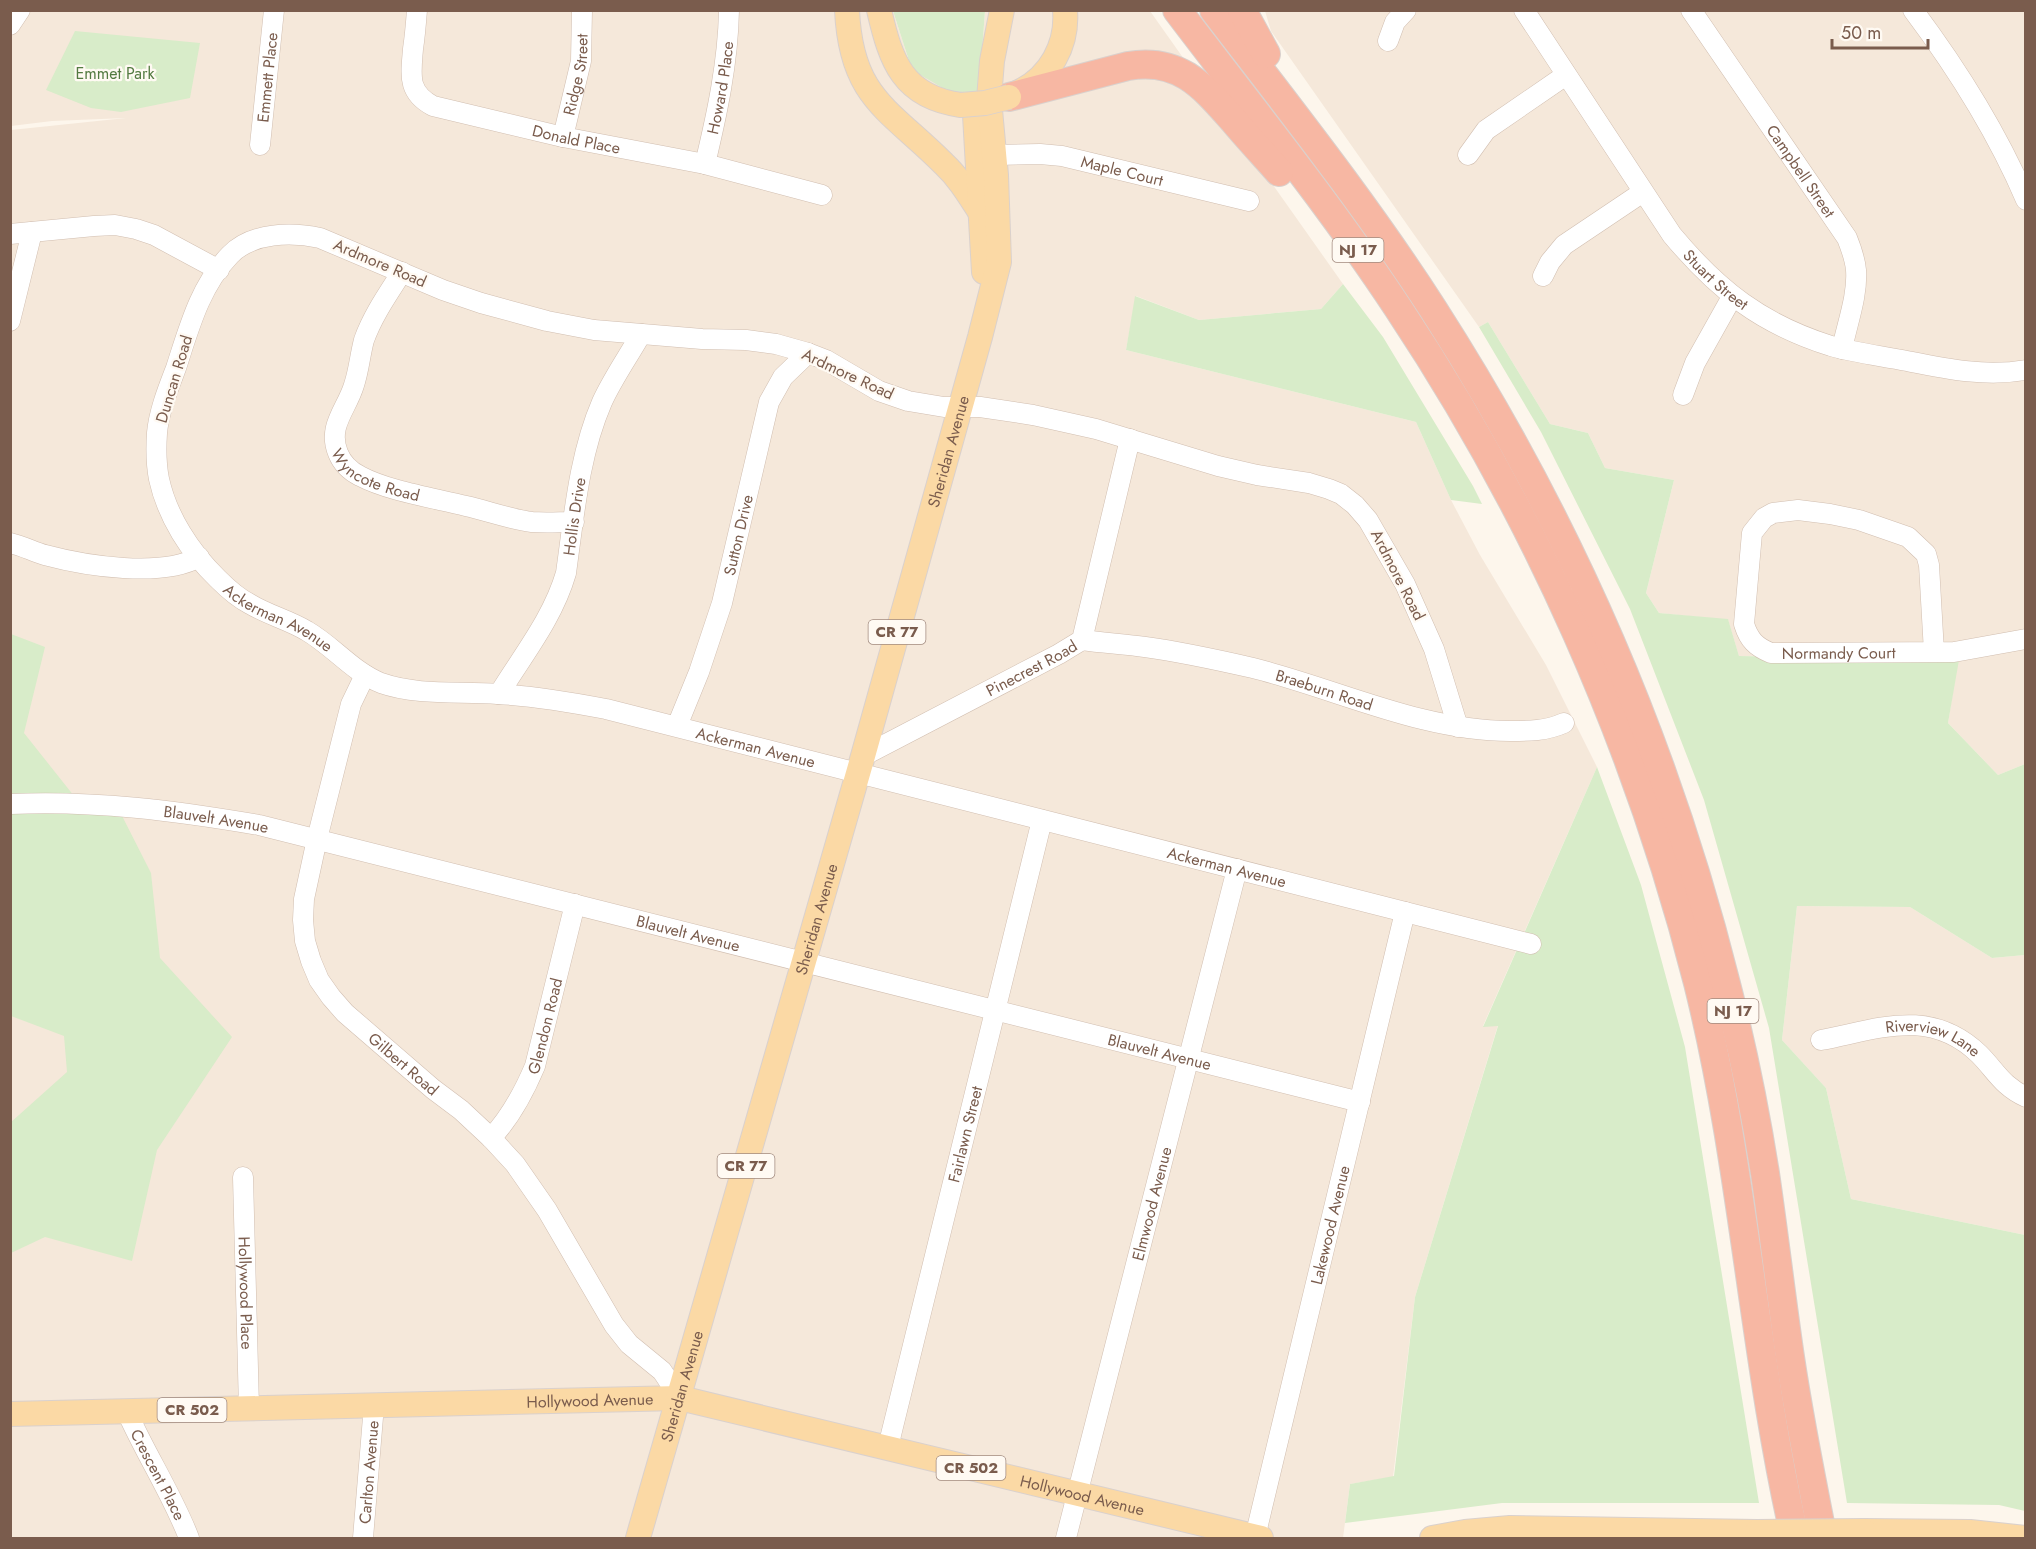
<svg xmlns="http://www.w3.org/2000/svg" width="2036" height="1549" font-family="Jost,sans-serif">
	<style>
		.residential { fill: #f5e8da }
		.green { fill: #d8ecc9 }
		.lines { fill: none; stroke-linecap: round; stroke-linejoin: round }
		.minor-casing { stroke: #d1beb0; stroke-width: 21 }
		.major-casing { stroke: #dad1cd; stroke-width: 26 }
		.highway-casing { stroke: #dad1cd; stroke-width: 30 }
		.minor { stroke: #fff; stroke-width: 20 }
		.major { stroke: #fbd9a5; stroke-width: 24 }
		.highway { stroke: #f7b7a3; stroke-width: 28 }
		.major-bridge-casing { stroke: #dad1cd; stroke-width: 26; stroke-linecap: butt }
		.major-bridge { stroke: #fbd9a5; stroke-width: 24 }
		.labels { text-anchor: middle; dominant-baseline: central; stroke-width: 4.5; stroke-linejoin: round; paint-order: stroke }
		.shield { fill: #fffaf3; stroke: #a28b7f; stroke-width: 1.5 }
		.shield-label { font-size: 15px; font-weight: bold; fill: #7a5c4d }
		.park-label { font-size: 16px; fill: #537a41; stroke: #fffaf3 }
		.street-label { font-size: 16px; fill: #7a5c4d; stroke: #fffaf3 }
	</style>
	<rect width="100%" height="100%" fill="#fdf6ec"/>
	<g class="residential">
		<polygon points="11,11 893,11 912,70 979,92 985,11 1150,11 1343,284 1321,309 1199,320 1136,296 1126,350 1416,422 1451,500 1480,555 1546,665 1597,767 1483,1026 1498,1025 1415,1297 1393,1477 1350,1484 1343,1538 11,1538 11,130 126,118 52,121 11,126"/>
		<polygon points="1265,11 2025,11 2025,764 1998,775 1948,723 1958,660 1739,656 1728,620 1659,613 1646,593 1674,480 1605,468 1588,433 1550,424 1488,322 1479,327 1271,31"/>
		<polygon points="1797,906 1910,907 1992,958 2025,955 2025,1235 1851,1199 1826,1088 1782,1040"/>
	</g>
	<g class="green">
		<polygon points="893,11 985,11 979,93 948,91 912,70"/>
		<polygon points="75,31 200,43 190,98 121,112 91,108 46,90"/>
		<polygon points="1343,284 1383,337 1473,486 1482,504 1451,500 1416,422 1126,350 1135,296 1199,320 1321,309"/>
		<polygon points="1488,322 1550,424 1588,433 1605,468 1674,480 1646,593 1659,613 1728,619 1739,656 1959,660 1948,723 1998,775 2025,764 2025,955 1992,958 1910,907 1797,906 1782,1040 1826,1088 1851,1199 2025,1235 2025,1511 1999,1505 1847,1503 1769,1028 1704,800 1630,609 1541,432 1479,327"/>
		<polygon points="11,634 45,647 24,733 74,796 116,804 151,873 160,958 232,1037 157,1150 132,1261 45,1237 11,1253 10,1123 67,1072 64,1036 11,1016"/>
		<polygon points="1597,767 1641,885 1685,1047 1759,1503 1502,1503 1345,1523 1350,1484 1394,1476 1415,1297 1498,1026 1483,1027"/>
	</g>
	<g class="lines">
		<defs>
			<g id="minor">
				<path id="s1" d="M417 10C416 23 415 36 413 49 411 75 407 92 433 106L563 137 705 164 822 195"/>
				<path id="s2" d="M1524 10 1672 235C1718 290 1761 324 1831 346 1856 353 1882 356 1907 361 1947 369 1985 377 2026 370"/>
				<path id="s3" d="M1691 10 1847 238C1851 248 1855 258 1856 270 1858 295 1847 324 1842 349"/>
				<path d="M1913 10C1958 70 1997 132 2026 200"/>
				<polyline points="10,25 20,10"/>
				<polyline points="1388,41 1395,22 1406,10"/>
				<path id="s4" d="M563 137 581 61 582 10"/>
				<path id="s5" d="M260 145 274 10"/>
				<path id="s6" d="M994 155 1040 154 1062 156 1249 201"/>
				<polyline points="1468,155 1486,130 1566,75"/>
				<path id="s7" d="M705 164C717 114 728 63 729 10"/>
				<polyline points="10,234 94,226 115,225 136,229 154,235 219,270"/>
				<path id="s8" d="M402 272C388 294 373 315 364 340 360 355 359 370 354 385 347 409 327 426 338 453 342 463 350 471 360 476 388 491 434 498 466 506 488 511 509 519 532 522 546 523 560 522 574 522"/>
				<polyline points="1543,276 1550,262 1564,245 1643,192"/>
				<polyline points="10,321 32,232"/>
				<polyline points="1683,395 1695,363 1732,297"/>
				<path d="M10 543C23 546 34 552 45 555 86 566 162 578 199 557"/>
				<path id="s9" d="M1082 640C1103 643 1124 644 1145 647 1182 652 1218 660 1253 668 1337 689 1422 731 1510 731 1529 731 1546 731 1564 723"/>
				<path id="s10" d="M1934 652 1929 565 1926 554 1908 537 1859 520 1830 514 1798 510 1773 513 1764 518 1752 533 1744 624C1749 640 1756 647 1771 653L1954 652 2026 639"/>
				<path id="s11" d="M365 675 351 704 317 839 304 899 303 920 305 941 311 961 319 980 331 997 345 1013 433 1089 461 1110 491 1138 515 1164 547 1210 614 1325 629 1344 662 1371 680 1398"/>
				<path id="s12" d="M499 694C523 655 553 618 566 573 574 516 579 455 602 402 613 378 628 357 641 334"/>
				<path id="s13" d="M677 726 699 672 722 603 769 402 783 377 808 353"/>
				<path id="s14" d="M1458 727 1434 649 1405 584 1368 520 1355 505 1341 494 1329 489 1309 483 1257 475 1218 466 1096 429 1033 415 980 407H944L908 401 879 391 826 360 808 353 776 344 746 340 702 339 594 330 547 321 481 303 443 290 320 238C292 232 252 232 230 255 200 286 189 328 176 368 168 389 159 411 157 433 156 448 156 464 159 479 167 516 190 552 218 579 227 588 238 598 250 604 268 615 289 620 307 631 333 646 353 672 381 683 418 696 460 691 498 694 535 696 570 702 606 709L1531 944"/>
				<path id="s15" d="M863 756 1059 654 1082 640 1130 439"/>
				<path id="s16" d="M10 804C94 800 177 811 259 825L1360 1102"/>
				<path id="s17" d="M1821 1040C1879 1029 1930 1007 1979 1054 1996 1071 2002 1086 2026 1097"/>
				<path id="s18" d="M491 1138C511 1117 524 1092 535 1066L575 904"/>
				<path id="s19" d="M243 1177 249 1408"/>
				<path id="s20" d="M127 1412C146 1455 172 1494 189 1538"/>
				<path id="s21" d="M888 1447 1042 820"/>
				<path id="s22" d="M1255 1537 1405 912"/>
				<path id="s23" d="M363 1538 374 1405"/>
				<path id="s24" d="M1066 1538 1237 869"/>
			</g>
			<g id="major">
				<path d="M847 10C851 98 889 109 944 164 959 178 969 195 980 212"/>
				<path d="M879 10C891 62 903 97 961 105"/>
				<path d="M1019 92C1050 77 1068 45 1065 10"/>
				<polyline points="975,115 984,272"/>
				<path id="s25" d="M10 1414 680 1398 1261 1538"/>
				<polyline points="1864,1531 1970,1532 2025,1538"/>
				<path id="s26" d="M638 1538 863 756 980 337 999 262 996 175 989 99 992 61 1002 10"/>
				<polyline points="1432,1538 1465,1532 1510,1528 1757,1532"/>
			</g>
			<g id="highway">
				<path d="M1177 10C1252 109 1330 205 1398 308 1535 514 1637 743 1698 983 1744 1167 1753 1355 1795 1538"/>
				<path d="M1214 10C1289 108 1366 205 1433 309 1566 516 1666 744 1726 984 1742 1046 1755 1110 1765 1173 1774 1234 1781 1296 1790 1357 1799 1418 1811 1478 1823 1538"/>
				<polyline points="1242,10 1266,54"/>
				<path d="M1009 97 1128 66C1179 57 1203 86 1233 120 1248 138 1264 155 1279 172"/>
			</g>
		</defs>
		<use href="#minor" class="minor-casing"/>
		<use href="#major" class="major-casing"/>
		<use href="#highway" class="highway-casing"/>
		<use href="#minor" class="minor"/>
		<use href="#major" class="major"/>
		<use href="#highway" class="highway"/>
		<defs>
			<g id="major-bridge">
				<polyline points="961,105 985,103 1009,97"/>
				<polyline points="1757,1532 1864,1531"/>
			</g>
		</defs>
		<use href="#major-bridge" class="major-bridge-casing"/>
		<use href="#major-bridge" class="major-bridge"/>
	</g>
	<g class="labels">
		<g class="shield">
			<rect x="1332.5" y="238" width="51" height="24" rx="4.5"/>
			<rect x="868.5" y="620" width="57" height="24" rx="4.5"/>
			<rect x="1707.5" y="999" width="51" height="24" rx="4.5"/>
			<rect x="717.5" y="1154" width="57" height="24" rx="4.5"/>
			<rect x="157.5" y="1398" width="69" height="24" rx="4.5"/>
			<rect x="936.5" y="1456" width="69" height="24" rx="4.5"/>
		</g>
		<g class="shield-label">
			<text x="1358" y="250">NJ 17</text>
			<text x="897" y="632">CR 77</text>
			<text x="1733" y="1011">NJ 17</text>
			<text x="746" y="1166">CR 77</text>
			<text x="192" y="1410">CR 502</text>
			<text x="971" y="1468">CR 502</text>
		</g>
		<g class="park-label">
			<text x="115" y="73">Emmet Park</text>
		</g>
		<g class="street-label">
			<text stroke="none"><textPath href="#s4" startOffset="64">Ridge Street</textPath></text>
			<text stroke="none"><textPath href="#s5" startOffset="68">Emmett Place</textPath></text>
			<text stroke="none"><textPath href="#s7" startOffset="78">Howard Place</textPath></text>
			<text stroke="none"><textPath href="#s1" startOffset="252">Donald Place</textPath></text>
			<text stroke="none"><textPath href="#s6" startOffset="130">Maple Court</textPath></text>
			<text stroke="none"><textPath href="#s3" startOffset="195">Campbell Street</textPath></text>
			<text transform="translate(380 263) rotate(23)">Ardmore Road</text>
			<text stroke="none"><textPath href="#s2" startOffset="332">Stuart Street</textPath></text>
			<text transform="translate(848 374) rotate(25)">Ardmore Road</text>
			<text transform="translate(174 379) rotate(-73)">Duncan Road</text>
			<text stroke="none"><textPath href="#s26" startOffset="1130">Sheridan Avenue</textPath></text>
			<text stroke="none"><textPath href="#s8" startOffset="242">Wyncote Road</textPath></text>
			<text stroke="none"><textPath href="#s12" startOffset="196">Hollis Drive</textPath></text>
			<text stroke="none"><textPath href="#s13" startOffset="201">Sutton Drive</textPath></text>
			<text transform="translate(1398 575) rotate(63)">Ardmore Road</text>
			<text stroke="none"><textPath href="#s14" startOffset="1852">Ackerman Avenue</textPath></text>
			<text stroke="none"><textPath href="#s10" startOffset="492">Normandy Court</textPath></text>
			<text stroke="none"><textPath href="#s15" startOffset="190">Pinecrest Road</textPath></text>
			<text stroke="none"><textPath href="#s9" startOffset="248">Braeburn Road</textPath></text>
			<text stroke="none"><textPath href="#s14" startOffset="2356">Ackerman Avenue</textPath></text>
			<text stroke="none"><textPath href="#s16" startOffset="207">Blauvelt Avenue</textPath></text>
			<text stroke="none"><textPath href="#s14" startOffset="2842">Ackerman Avenue</textPath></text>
			<text stroke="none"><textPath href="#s26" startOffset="644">Sheridan Avenue</textPath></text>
			<text stroke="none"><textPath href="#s16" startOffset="693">Blauvelt Avenue</textPath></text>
			<text stroke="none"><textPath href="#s18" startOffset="126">Glendon Road</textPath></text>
			<text stroke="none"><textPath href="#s17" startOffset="116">Riverview Lane</textPath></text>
			<text stroke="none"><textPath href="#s16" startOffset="1179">Blauvelt Avenue</textPath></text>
			<text stroke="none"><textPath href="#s11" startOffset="436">Gilbert Road</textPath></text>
			<text stroke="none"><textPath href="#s21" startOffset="322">Fairlawn Street</textPath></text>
			<text stroke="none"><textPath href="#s24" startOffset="345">Elmwood Avenue</textPath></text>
			<text stroke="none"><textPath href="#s22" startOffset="321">Lakewood Avenue</textPath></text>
			<text stroke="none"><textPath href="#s19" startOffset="116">Hollywood Place</textPath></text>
			<text stroke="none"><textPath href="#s26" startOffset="158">Sheridan Avenue</textPath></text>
			<text stroke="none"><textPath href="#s25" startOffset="580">Hollywood Avenue</textPath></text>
			<text stroke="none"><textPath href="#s23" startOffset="66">Carlton Avenue</textPath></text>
			<text stroke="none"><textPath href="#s20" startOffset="70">Crescent Place</textPath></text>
			<text stroke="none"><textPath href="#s25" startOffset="1084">Hollywood Avenue</textPath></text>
		</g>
	</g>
	<rect width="2036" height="1549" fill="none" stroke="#7a5c4d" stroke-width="24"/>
	<path d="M1832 39v9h96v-9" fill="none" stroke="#7a5c4d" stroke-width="3"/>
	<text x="1841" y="39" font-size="18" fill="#7a5c4d" stroke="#fffaf3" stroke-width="4.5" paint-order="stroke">50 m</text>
</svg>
